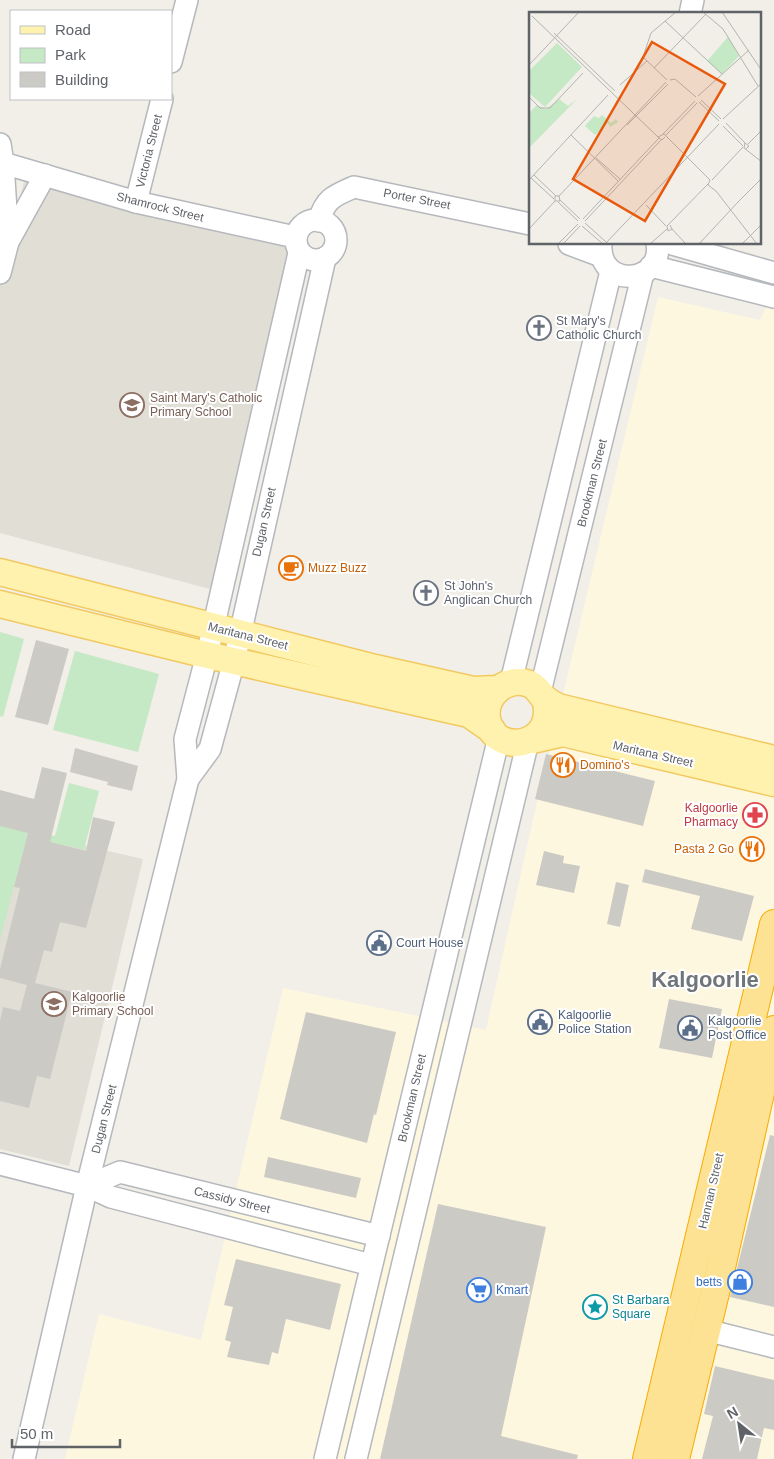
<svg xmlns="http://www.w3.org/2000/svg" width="774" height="1459" font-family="Arial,sans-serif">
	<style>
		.commercial { fill: #fef7e0 }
		.education { fill: #e1ded6 }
		.green { fill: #c5e8c5 }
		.building { fill: #cccac5 }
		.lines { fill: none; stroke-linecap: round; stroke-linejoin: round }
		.minor-casing { stroke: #b5b8bc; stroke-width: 24 }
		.major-casing { stroke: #f2c960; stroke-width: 29 }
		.highway-casing { stroke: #f9ab00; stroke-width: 30 }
		.minor { stroke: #fff; stroke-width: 21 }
		.major { stroke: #fff2af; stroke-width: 26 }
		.highway { stroke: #fde293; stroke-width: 28 }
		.labels { text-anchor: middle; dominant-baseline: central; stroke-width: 4; stroke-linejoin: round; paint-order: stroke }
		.street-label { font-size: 12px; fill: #5f6368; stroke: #fff }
		.worship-label { font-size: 12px; fill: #5b616d; stroke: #fff; text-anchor: start }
		.education-label { font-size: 12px; fill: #785e54; stroke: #fff; text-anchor: start }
		.food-label { font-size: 12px; fill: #c56008; stroke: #fff; text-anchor: start }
		.health-label { font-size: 12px; fill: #be3a42; stroke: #fff; text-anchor: end }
		.service-label { font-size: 12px; fill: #4e5e75; stroke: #fff; text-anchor: start }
		.shop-label { font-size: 12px; fill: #366cbe; stroke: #fff; text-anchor: end }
		.culture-label { font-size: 12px; fill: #0d838f; stroke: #fff; text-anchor: start }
		.town-label { font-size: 22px; font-weight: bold; fill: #70757a; stroke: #fff }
		.inset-road { fill: none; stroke: #b3b3b1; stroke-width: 1 }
		.view { fill: #e8590c; fill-opacity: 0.15; stroke: #e8590c; stroke-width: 2.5 }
		.inset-edge { fill: none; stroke: #5f6368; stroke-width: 2.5 }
	</style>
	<rect width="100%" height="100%" fill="#f1efe8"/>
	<polygon class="commercial" points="774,290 774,1459 65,1459 99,1314 201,1340 283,988 486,1030 532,824 658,297 760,320"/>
	<g class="education">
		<polygon points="27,170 295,237 221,592 0,533 0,277"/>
		<polygon points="0,826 143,859 69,1166 0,1149"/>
	</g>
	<g class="green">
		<polygon points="0,632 24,639 3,717 0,716"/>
		<polygon points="75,651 159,674 138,752 53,730"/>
		<polygon points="69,783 99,791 84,850 65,845 59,870 25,844 0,940 0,826 55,836"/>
	</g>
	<g class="building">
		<polygon points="36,640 69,649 48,725 15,717"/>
		<polygon points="75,748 138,766 132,791 107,785 108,782 70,772"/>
		<polygon points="546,754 655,781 643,826 535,799"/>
		<polygon points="42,767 67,773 50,842 86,851 93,817 115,822 86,928 60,922 52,952 44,950 35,983 72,992 50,1079 37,1076 29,1108 0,1101 0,1021 3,1007 20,1011 27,985 0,978 0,969 20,888 14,887 28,833 0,826 0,790 34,799"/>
		<polygon points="544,851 564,856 563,863 580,866 574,893 536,885"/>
		<polygon points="645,869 754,896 742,941 691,929 700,896 642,882"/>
		<polygon points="616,882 629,885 620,927 607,924"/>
		<polygon points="669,999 722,1009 712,1058 659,1048"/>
		<polygon points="306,1012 396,1032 376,1115 374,1114 367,1143 280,1119"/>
		<polygon points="770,1135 774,1136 774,1307 730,1297"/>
		<polygon points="268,1157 361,1178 356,1198 264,1177"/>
		<polygon points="438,1204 546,1227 501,1436 578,1455 577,1459 380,1459"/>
		<polygon points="236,1259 341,1284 330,1330 286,1319 278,1354 272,1352 269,1365 227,1357 231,1342 225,1340 233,1307 224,1305"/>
		<polygon points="715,1366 774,1380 774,1430 764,1428 757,1459 702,1459 713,1416 704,1414"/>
	</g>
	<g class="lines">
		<defs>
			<g id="minor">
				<polyline points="690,14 693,0"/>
				<polyline points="171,62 187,0"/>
				<polyline points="0,144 3,163 136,202 295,237"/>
				<polyline points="3,163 8,242"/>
				<polyline points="136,202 162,99"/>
				<circle cx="316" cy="240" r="20"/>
				<path d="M319 221C325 199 333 196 354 187L530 224"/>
				<polyline points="569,244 601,256"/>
				<path d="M601 244C598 290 664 284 657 244"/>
				<polyline points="672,244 774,273"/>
				<polyline points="651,266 774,297"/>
				<polyline points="0,273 8,242 45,175"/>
				<polyline points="511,682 611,271"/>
				<polyline points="540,692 643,273"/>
				<polyline points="188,779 210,749 234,661 325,258"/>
				<polyline points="0,1164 87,1186 111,1197 371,1265"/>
				<polyline points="87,1186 120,1172 379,1236"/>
				<polyline points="706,1330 774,1347"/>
				<polyline points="24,1459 87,1186 188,779 185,739 207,655 299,253"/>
				<polyline points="325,1459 499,737"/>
				<polyline points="356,1459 528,741"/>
			</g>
			<g id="major">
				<polyline points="0,572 375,668 473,690 498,689"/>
				<polyline points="0,604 207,655 469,714 492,730"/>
				<path d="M545 699C559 746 495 759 487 719 483 694 509 674 532 685 538 689 540 694 545 699 549 702 554 705 558 707L774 759"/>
				<polyline points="532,740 563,733 774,783"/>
			</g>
			<g id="highway">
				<polyline points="647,1459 774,924"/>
				<polyline points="675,1459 720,1272 774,1030"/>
			</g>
		</defs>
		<use href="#minor" class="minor-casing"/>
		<use href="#major" class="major-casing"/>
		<use href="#highway" class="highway-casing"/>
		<use href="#minor" class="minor"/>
		<use href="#major" class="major"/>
		<use href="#highway" class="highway"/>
	</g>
	<defs>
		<symbol id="church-ring" viewBox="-11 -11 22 22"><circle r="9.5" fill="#fff" stroke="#6b7280" stroke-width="1.5"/><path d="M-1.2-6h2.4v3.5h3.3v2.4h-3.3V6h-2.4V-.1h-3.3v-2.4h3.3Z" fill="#6b7280"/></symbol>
		<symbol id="school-ring" viewBox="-11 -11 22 22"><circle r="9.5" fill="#fff" stroke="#8d6e63" stroke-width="1.5"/><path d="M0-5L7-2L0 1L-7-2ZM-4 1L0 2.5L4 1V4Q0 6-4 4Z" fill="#8d6e63"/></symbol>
		<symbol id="cafe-ring" viewBox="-11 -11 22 22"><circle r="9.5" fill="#fff" stroke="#e8710a" stroke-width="1.5"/><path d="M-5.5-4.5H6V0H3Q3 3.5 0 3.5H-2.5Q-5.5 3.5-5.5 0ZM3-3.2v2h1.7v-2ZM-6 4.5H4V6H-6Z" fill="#e8710a"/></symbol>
		<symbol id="restaurant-ring" viewBox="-11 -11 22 22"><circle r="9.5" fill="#fff" stroke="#e8710a" stroke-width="1.5"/><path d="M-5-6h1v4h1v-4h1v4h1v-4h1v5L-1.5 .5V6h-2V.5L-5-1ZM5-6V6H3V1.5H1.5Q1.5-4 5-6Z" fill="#e8710a"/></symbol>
		<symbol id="pharmacy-ring" viewBox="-11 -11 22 22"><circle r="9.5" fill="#fff" stroke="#e0444e" stroke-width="1.5"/><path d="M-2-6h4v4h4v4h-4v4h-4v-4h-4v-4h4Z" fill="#e0444e"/></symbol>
		<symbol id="civic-ring" viewBox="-11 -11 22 22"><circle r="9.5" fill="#fff" stroke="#5c6f8a" stroke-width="1.5"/><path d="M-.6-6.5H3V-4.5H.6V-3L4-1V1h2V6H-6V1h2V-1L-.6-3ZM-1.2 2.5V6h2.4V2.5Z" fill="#5c6f8a"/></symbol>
		<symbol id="shop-ring" viewBox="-11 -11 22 22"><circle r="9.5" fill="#fff" stroke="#3f7fe0" stroke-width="1.5"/><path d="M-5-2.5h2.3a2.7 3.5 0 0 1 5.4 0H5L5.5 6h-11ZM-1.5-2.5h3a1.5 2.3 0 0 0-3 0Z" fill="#3f7fe0"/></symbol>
		<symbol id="supermarket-ring" viewBox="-11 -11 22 22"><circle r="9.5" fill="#fff" stroke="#3f7fe0" stroke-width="1.5"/><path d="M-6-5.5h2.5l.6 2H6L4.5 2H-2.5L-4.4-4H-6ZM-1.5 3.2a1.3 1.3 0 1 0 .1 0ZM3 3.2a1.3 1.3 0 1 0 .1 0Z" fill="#3f7fe0"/></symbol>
		<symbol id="sight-ring" viewBox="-11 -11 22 22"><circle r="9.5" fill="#fff" stroke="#0f9aa8" stroke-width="1.5"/><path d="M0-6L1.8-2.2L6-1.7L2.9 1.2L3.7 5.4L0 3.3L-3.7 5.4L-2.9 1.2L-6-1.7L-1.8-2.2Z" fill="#0f9aa8"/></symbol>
	</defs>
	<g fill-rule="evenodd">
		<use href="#church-ring" x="525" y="314" width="28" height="28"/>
		<use href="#school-ring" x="118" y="391" width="28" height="28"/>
		<use href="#cafe-ring" x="277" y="554" width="28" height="28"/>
		<use href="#church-ring" x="412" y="579" width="28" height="28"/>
		<use href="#restaurant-ring" x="549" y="751" width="28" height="28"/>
		<use href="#pharmacy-ring" x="741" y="801" width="28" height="28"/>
		<use href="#restaurant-ring" x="738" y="835" width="28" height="28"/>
		<use href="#civic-ring" x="365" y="929" width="28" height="28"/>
		<use href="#school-ring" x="40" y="990" width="28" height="28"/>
		<use href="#civic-ring" x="526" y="1008" width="28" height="28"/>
		<use href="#civic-ring" x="676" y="1014" width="28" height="28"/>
		<use href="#shop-ring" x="726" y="1268" width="28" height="28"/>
		<use href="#supermarket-ring" x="465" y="1276" width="28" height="28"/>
		<use href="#sight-ring" x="581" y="1293" width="28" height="28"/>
	</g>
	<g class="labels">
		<g class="street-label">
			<text transform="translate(149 151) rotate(-76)">Victoria Street</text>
			<text transform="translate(417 199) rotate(11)">Porter Street</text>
			<text transform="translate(160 207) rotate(14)">Shamrock Street</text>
			<text transform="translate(592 483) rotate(-76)">Brookman Street</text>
			<text transform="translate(264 522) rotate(-77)">Dugan Street</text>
			<text transform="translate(248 636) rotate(14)">Maritana Street</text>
			<text transform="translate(653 754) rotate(13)">Maritana Street</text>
			<text transform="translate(412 1098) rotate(-77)">Brookman Street</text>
			<text transform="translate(104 1119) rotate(-76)">Dugan Street</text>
			<text transform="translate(711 1191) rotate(-77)">Hannan Street</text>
			<text transform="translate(232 1200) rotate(14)">Cassidy Street</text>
		</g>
		<g class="worship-label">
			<text x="556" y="321">St Mary's<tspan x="556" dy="14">Catholic Church</tspan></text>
			<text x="444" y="586">St John's<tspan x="444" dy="14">Anglican Church</tspan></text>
		</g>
		<g class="education-label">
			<text x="150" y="398">Saint Mary's Catholic<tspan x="150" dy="14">Primary School</tspan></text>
			<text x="72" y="997">Kalgoorlie<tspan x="72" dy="14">Primary School</tspan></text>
		</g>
		<g class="food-label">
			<text x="308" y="568">Muzz Buzz</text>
			<text x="580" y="765">Domino's</text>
			<text x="734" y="849" text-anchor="end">Pasta 2 Go</text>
		</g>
		<g class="health-label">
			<text x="738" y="808">Kalgoorlie<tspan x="738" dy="14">Pharmacy</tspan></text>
		</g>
		<g class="service-label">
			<text x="396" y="943">Court House</text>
			<text x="558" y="1015">Kalgoorlie<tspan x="558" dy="14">Police Station</tspan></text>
			<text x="708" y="1021">Kalgoorlie<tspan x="708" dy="14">Post Office</tspan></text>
		</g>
		<g class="shop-label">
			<text x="722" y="1282">betts</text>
			<text x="496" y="1290" text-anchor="start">Kmart</text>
		</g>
		<g class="culture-label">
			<text x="612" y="1300">St Barbara<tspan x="612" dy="14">Square</tspan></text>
		</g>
		<g class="town-label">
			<text x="705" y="979">Kalgoorlie</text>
		</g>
	</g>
	<g transform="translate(529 12)">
		<rect width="232" height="232" fill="#f1efe8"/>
		<path d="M199 25 210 44 193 62 178 49ZM28 31 53 55 16 95 0 81V59ZM30 87 39 94 48 87 0 136V101L8 93 17 97ZM73 103 82 111 87 107 89 110 81 115 79 111 66 123 56 114 65 104 70 106Z" fill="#c5e8c5"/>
		<path class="inset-road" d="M174 0 194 17 229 74M193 0 231 56M3 4 129 125M136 9 193 62M25 21 86 79M0 53 50 0M125 56 177 2M138 68 114 45 122 21 147 0M141 68 146 67 167 85M91 73 118 49M169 84 220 38M0 85 11 96H21L54 61M172 88 192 107M170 90 190 109M194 107 233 71M197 111 216 131M98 113 139 72M194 114 214 134M134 122 166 89M42 123 89 169M136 124 168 91M136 125 133 128 129 125 135 122 181 168M219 132 233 118M217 137 220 134 216 131 215 136 233 150M67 146 91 167M5 163 27 184M2 166 25 187M0 168 79 83M181 168 179 173 187 179 228 232M183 168 214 135M30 184 137 70M31 188 51 207M29 190 49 209M208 191 233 166M117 193 137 214M54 207 130 126M56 209 132 128M56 211 77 230M141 213 143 217 139 219 138 214 179 172M53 214 74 232M0 217 26 189V184H30L31 189H26M143 217 157 232M29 232 49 212M34 232 51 214M76 232 190 112M121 232 138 217M170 232 209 190M213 232 233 212"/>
		<path class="view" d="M123 30 196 72 116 209 44 167Z"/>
		<rect width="232" height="232" class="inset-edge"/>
	</g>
	<rect x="10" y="10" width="162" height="90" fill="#ffffff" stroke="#bfc1c3"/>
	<rect x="20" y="26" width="25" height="8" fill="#fff2af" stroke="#bfc1c3"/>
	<text x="55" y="35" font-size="15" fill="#5f6368">Road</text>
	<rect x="20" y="48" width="25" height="15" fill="#c5e8c5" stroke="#bfc1c3"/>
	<text x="55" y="60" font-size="15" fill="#5f6368">Park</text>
	<rect x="20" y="72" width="25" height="15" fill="#cccac5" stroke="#bfc1c3"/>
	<text x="55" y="85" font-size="15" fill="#5f6368">Building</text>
	<g transform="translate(739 1424) rotate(330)" stroke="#ffffff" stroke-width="4" paint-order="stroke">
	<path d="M0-4L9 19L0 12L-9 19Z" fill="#5f6368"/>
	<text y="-8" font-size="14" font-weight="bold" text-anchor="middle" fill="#5f6368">N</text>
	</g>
	<path d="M12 1439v8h108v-8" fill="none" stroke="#5f6368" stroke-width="2.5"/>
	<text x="20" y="1439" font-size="15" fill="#5f6368" stroke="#ffffff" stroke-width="4" paint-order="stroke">50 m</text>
</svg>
